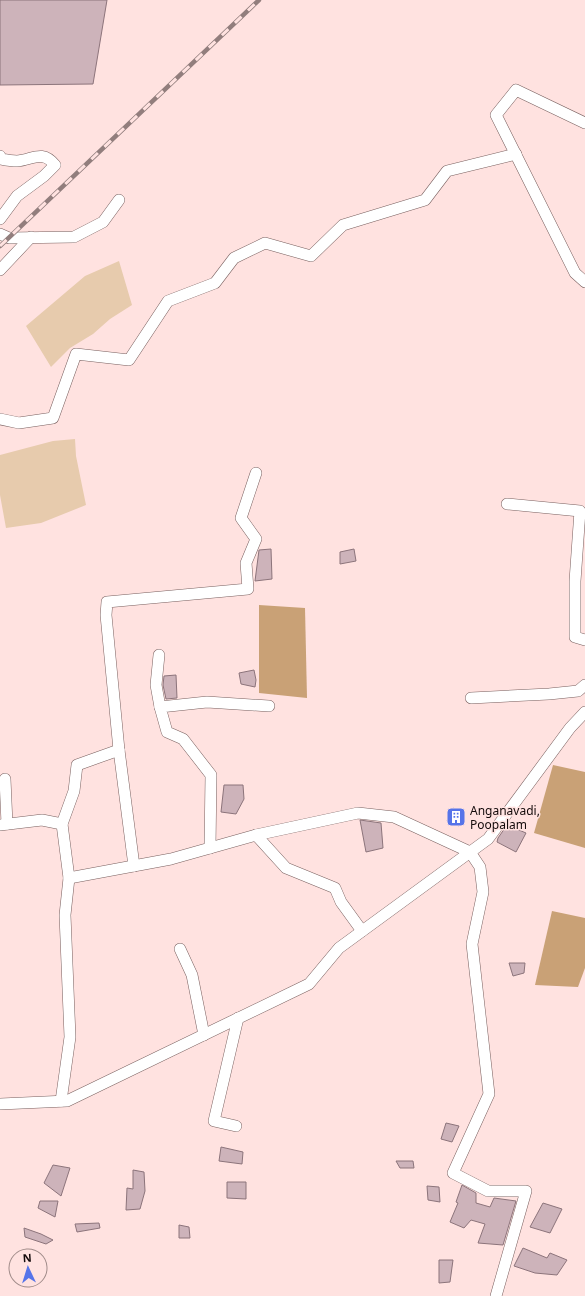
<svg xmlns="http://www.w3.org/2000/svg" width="585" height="1296" font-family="'Noto Sans',sans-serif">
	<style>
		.green { fill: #e7cbad }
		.forest { fill: #c9a176 }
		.building { fill: #cdb3ba; stroke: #8c747b }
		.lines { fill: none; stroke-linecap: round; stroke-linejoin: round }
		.street-casing { stroke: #79605f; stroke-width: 12 }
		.street { stroke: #fff; stroke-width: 11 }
		.rail-casing { stroke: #927e7d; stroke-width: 4.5 }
		.rail { stroke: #ffe2e0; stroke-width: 3; stroke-dasharray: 9; stroke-linecap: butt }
		.labels { text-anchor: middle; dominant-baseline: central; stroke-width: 3; stroke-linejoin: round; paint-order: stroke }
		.poi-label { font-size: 12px; fill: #130a0a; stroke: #ffe2e0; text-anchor: start }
	</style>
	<rect width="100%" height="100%" fill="#ffe2e0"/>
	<g class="green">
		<polygon points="119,261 132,305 110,319 93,334 70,348 51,367 26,326 85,276"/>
		<polygon points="75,439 76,456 86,505 41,523 6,528 0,495 0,455 53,441"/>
	</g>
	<g class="forest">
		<polygon points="259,605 305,608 307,698 259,693"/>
		<polygon points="553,765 585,772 585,848 534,833"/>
		<polygon points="552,911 585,918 585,968 578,987 535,985"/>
	</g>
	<g class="building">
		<polygon points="0,0 107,0 93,84 0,85"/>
		<polygon points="271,549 272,579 255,581 259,550"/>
		<polygon points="354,549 356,561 340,564 340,552"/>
		<polygon points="254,670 256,680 255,687 241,684 239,673"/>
		<polygon points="176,675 177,698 166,699 163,685 164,676"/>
		<polygon points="224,785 243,785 244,799 236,814 221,812"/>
		<polygon points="453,808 464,813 459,826 447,821"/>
		<polygon points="360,820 381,823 383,848 366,852"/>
		<polygon points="507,825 526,833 516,852 497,842 498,838"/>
		<polygon points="509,963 525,963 524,973 513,976"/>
		<polygon points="446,1123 459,1126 452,1142 441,1139"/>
		<polygon points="221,1147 243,1152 242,1164 219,1161"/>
		<polygon points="396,1161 413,1161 414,1168 400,1168"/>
		<polygon points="53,1165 70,1168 61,1196 44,1183"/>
		<polygon points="133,1170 144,1172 145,1191 140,1209 126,1210 127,1188 133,1189"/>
		<polygon points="227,1182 246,1182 246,1199 227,1198"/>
		<polygon points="462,1185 476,1193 476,1203 490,1207 494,1198 516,1201 503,1245 478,1243 485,1224 471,1220 464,1228 450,1222 458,1203 456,1202"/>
		<polygon points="427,1186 439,1187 440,1202 428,1200"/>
		<polygon points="40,1201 58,1201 55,1217 38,1208"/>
		<polygon points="543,1203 562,1209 550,1233 530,1227"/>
		<polygon points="99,1223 100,1228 77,1232 75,1224"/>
		<polygon points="179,1225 189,1227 190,1238 179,1238"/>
		<polygon points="24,1228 41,1234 53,1240 46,1244 25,1237"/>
		<polygon points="523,1248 547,1258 550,1253 567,1260 557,1275 535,1273 514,1266"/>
		<polygon points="439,1260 453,1260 450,1282 439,1283"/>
	</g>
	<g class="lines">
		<defs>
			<g id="street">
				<polyline points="585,123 516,90 496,115 575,273 585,282"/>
				<path d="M0 156 1 159C6 160 12 161 17 161 32 160 42 149 55 165L44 176 17 196 0 219"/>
				<polyline points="0,234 9,238 74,237 103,222 119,200"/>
				<polyline points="0,270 31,237"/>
				<polyline points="0,419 19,423 53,418 76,354 129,360 168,301 215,283 234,258 265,243 311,256 343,225 425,200 447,171 516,154"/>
				<polyline points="507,504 580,511 575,581 575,637 585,640"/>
				<polyline points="159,655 156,685 160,707"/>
				<polyline points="471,698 549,694 578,691 585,685"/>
				<polyline points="5,779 7,824"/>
				<polyline points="0,825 42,820 62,824"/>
				<polyline points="256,835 286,868 335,888 341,902 362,931"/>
				<polyline points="210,848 211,775 183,739 167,732 160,707 207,702 269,706"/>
				<polyline points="134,866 119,750 106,615 107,602 248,589 246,563 256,539 241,518 256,473"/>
				<polyline points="69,878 171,859 256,835 358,813 394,817 470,852 480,867 483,892 472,944 489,1094 453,1173 488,1191 526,1191 496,1296"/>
				<polyline points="180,949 192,975 204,1035"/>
				<polyline points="61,1101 70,1037 65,915 69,878 62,824 74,791 77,765 119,750"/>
				<polyline points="0,1104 67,1101 309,984 339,948 488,839 570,728 585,712"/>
				<polyline points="236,1126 214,1121 238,1018"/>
			</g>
		</defs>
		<use href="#street" class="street-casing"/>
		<use href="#street" class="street"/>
		<defs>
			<polyline id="rail" points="0,246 259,0"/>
		</defs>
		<use href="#rail" class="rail-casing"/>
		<use href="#rail" class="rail"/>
	</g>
	<defs>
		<symbol id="building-square" viewBox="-11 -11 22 22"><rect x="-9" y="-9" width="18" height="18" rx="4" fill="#5674e9" stroke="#ffe2e0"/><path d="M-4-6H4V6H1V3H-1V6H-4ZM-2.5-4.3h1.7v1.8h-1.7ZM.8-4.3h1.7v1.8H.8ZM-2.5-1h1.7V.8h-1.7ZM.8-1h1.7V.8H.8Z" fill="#fff"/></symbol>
	</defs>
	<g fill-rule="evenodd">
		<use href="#building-square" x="445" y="806" width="22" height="22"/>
	</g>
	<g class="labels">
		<g class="poi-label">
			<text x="470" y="810">Anganavadi,<tspan x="470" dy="14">Poopalam</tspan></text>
		</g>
	</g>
	<g transform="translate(28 1268) rotate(356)"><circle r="19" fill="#ffe2e0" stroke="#a18c8a"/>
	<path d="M0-3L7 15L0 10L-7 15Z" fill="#5674e9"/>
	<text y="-6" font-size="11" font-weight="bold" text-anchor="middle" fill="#130a0a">N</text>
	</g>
</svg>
